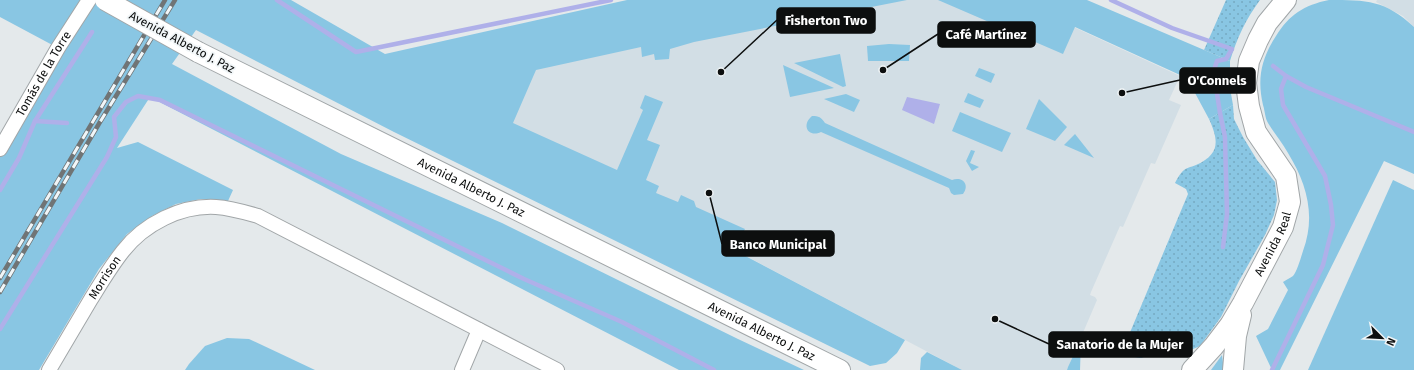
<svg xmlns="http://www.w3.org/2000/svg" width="1414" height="370" font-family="'Fira Sans',sans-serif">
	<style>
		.built { fill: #d2dee5 }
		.green { fill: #89c6e3 }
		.park { fill: url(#park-dots) }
		.water { fill: #afb0e9 }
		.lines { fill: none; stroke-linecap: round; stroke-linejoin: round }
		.stream { stroke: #afb0e9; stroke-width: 4.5 }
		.minor-casing { stroke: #a1a6a8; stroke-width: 16 }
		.secondary-casing { stroke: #a1a6a8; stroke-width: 22 }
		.minor { stroke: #fff; stroke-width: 14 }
		.secondary { stroke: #fff; stroke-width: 20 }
		.rail-casing { stroke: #707475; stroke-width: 4.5 }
		.rail { stroke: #f1f6f8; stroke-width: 3; stroke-dasharray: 9; stroke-linecap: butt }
		.secondary-bridge-casing { stroke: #a1a6a8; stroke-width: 22; stroke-linecap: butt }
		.secondary-bridge { stroke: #fff; stroke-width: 20 }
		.labels { text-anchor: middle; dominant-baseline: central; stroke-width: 3.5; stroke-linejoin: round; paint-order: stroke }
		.street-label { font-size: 12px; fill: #0d0f0f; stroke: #f1f6f8 }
		.leader { fill: none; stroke: #0d0f0f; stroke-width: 1.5 }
		.callout-dot { fill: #0d0f0f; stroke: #f1f6f8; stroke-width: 1.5 }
		.callout { fill: #0d0f0f; stroke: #0d0f0f; stroke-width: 1.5 }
		.callout-label { font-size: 13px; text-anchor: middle; font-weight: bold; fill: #fff }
	</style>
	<defs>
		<pattern id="park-dots" width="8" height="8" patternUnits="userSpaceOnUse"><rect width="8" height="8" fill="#89c6e3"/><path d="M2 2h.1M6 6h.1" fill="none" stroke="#75a9c2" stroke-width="1.8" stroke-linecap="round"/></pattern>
	</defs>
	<rect width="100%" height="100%" fill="#e4e9eb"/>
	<g class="built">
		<polygon points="780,0 1015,0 1180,76 1169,100 1181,105 1155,164 1151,163 1123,227 1120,226 1091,292 1090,295 1095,297 1097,300 1067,370 962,370 615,187 395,81"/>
		<polygon points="1377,0 1414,0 1414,27 1403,16 1376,2"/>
	</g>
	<g class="green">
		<polygon points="0,0 291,0 385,54 627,0 907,0 694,42 670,49 669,59 655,60 654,54 642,57 641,47 536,70 513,123 617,170 643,110 640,108 645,95 663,102 647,140 660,145 646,180 659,186 656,193 678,202 681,195 694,201 696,207 745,229 734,250 905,340 897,353 886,363 870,366 394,132 196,30 172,64 341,154 502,223 738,339 804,370 679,370 150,97 117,148 138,142 233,190 228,201 201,199 176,204 152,216 127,234 99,269 39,370 0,370 0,149 58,48 0,17"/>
		<polygon points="938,0 1087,0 1230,61 1230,88 1233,105 1209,119 1195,93 1191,80 1075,27 1063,54"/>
		<path d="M1329 0C1367 0 1385 0 1414 27V174L1384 161 1280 370H1272L1256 336 1268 329 1288 290 1283 282C1286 280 1290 278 1293 276 1297 272 1301 257 1303 251 1316 216 1307 184 1288 153 1282 142 1274 133 1268 123 1265 118 1265 111 1263 105 1257 79 1261 59 1276 36 1289 15 1304 5 1329 0Z"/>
		<polygon points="889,44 910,45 909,61 868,61 867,46"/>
		<polygon points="840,54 846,86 843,87 794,63"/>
		<polygon points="783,65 834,88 790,97"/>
		<polygon points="979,68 995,74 991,83 975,76"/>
		<polygon points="968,93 984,100 980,108 964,102"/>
		<polygon points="846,94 860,100 854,112 824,99"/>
		<polygon points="1039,99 1067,127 1055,141 1026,129"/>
		<polygon points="960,112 1011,133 1002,152 952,131"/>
		<path d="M812 116C819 116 821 117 825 123L952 180C963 176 970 185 963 194L954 195 951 193 949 188 821 132C808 138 801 125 812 116Z"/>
		<polygon points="1075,134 1094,158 1064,145"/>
		<polygon points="971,150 975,151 970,163 979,167 972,171 966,161"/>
		<polygon points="1393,180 1414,190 1414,370 1308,370"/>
		<polygon points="227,338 249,339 315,370 185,370 189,364 205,346"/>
		<polygon points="1081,339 1080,370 1067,370 1068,367"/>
		<polygon points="927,352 962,370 920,370 921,358"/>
		<polygon points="1222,355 1224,370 1211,370"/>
	</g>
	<g class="park">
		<path d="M1226 0H1260C1246 19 1237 38 1230 61L1204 50Z"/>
		<path d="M1233 105 1234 119 1243 137 1257 160 1275 182 1277 200 1274 215 1265 235 1239 281 1221 317 1200 346 1184 353 1152 355 1140 358 1130 356 1124 350 1126 342 1188 194 1186 189 1175 183C1177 179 1179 175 1182 172 1185 168 1191 167 1196 165 1220 154 1219 141 1209 119Z"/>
	</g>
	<polygon class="water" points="907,97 940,104 934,124 902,110"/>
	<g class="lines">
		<g class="stream">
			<polyline points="277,0 356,52 611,0"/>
			<polyline points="1111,0 1172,28 1232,49 1226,59 1217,61 1215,67 1215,81 1220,113 1225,137 1227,214 1223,247"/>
			<polyline points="1273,66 1286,76 1306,87 1414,132"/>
			<polyline points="35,121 67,123"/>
			<polyline points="0,190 19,158 35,121 92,32"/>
			<polyline points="0,329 107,157 116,137 114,117 126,102 138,96 160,100 524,279 622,322 714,370"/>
			<polyline points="1272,370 1323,265 1333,225 1331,205 1325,176 1283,105 1281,89 1286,76"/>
		</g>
		<defs>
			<g id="minor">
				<path id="s1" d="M0 149 58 48 89 0"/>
				<path id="s2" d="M49 370C63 346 77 323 91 299 101 283 111 266 123 251 144 224 181 205 216 207 231 208 244 212 258 216L557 370"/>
				<polyline points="462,370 479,330"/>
			</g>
			<g id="secondary">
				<path id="s3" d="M198 52 840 370"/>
				<path id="s4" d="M1192 370 1214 346 1230 325 1243 303 1283 227 1290 202 1286 176 1256 132 1249 106 1246 83 1249 61 1258 40 1267 23 1286 0"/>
				<polyline points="1233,370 1236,336 1241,315"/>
			</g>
		</defs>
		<use href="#minor" class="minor-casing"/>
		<use href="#secondary" class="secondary-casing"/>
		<use href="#minor" class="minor"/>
		<use href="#secondary" class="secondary"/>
		<defs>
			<g id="rail">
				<polyline points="0,278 165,0"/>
				<polyline points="0,292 100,122 175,0"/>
			</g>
		</defs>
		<use href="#rail" class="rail-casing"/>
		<use href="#rail" class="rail"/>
		<defs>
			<polyline id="secondary-bridge" points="105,0 198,52"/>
		</defs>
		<use href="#secondary-bridge" class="secondary-bridge-casing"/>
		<use href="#secondary-bridge" class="secondary-bridge"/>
	</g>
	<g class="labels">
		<g class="street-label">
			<text transform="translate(182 42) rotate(28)">Avenida Alberto J. Paz</text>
			<text stroke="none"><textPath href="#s1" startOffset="87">Tomás de la Torre</textPath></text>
			<text stroke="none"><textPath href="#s3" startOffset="305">Avenida Alberto J. Paz</textPath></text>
			<text stroke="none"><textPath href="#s4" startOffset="151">Avenida Real</textPath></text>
			<text stroke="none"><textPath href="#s2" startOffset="108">Morrison</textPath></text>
			<text stroke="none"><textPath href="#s3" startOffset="629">Avenida Alberto J. Paz</textPath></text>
		</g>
	</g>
	<path class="leader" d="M721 72L777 20M883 70L938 34M1122 93L1180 80M709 193L722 244M995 319L1049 344"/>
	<g class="callout-dot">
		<circle cx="721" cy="72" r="4"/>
		<circle cx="883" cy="70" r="4"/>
		<circle cx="1122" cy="93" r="4"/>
		<circle cx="709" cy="193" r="4"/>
		<circle cx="995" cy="319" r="4"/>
	</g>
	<g class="callout">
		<rect x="777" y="8" width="98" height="25" rx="4"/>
		<rect x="938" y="22" width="97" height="25" rx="4"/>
		<rect x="1180" y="68" width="75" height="25" rx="4"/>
		<rect x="722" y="231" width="112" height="25" rx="4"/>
		<rect x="1049" y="332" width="143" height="25" rx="4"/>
	</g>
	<g class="callout-label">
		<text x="826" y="25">Fisherton Two</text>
		<text x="986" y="39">Café Martínez</text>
		<text x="1217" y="85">O'Connels</text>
		<text x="778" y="249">Banco Municipal</text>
		<text x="1120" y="349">Sanatorio de la Mujer</text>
	</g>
	<g transform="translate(1382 338) rotate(114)" stroke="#f1f6f8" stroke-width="3" paint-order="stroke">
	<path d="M0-3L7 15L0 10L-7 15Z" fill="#0d0f0f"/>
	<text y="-6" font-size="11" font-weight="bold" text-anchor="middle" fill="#0d0f0f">N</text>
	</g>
</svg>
